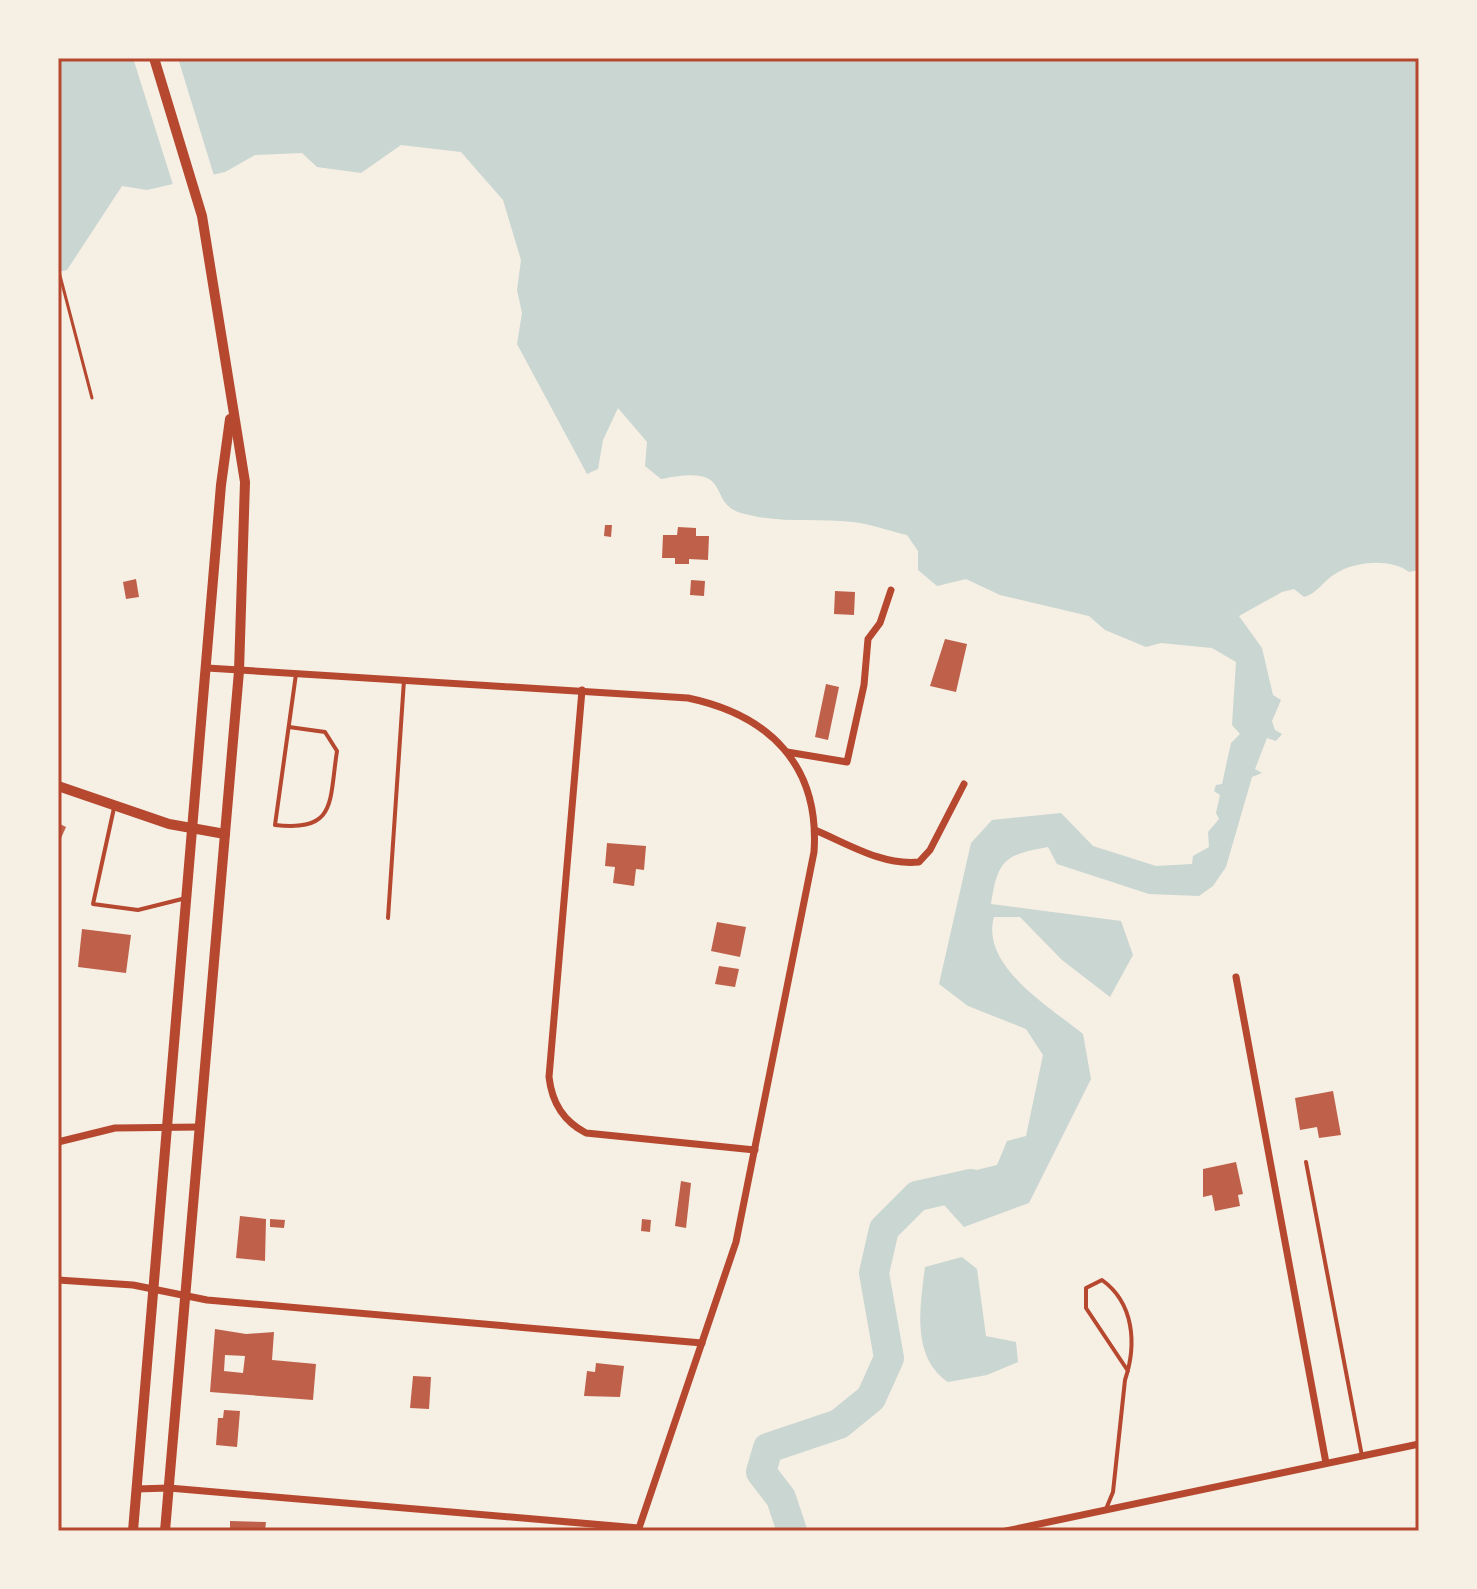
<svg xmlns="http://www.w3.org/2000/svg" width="1477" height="1589" font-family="Barlow,sans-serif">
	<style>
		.water { fill: #c9d6d2 }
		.pier { fill: #f6efe4 }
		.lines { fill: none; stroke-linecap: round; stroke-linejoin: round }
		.river { stroke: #c9d6d2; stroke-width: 30 }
		.building { fill: #bf614a; fill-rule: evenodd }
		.path { stroke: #b5482f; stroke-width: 3 }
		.service { stroke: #b5482f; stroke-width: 4 }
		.minor { stroke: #b5482f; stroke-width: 7 }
		.secondary { stroke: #b5482f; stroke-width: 10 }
		.neatline { fill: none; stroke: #b5482f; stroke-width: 3 }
	</style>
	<rect width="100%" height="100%" fill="#f6efe4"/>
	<g class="water">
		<path d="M58 58H1419V570L1409 572C1391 558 1354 561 1335 574 1323 581 1318 593 1304 597L1294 589 1282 592 1239 616 1262 648 1273 695 1281 700 1272 721 1275 730 1282 734 1276 741 1267 738 1255 769 1262 773 1252 777 1226 867 1213 886 1199 896 1149 894 1057 864 1048 847C1004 855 998 860 991 904L1121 921 1133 955 1110 997 1062 960 1020 917H994C980 966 1050 1007 1083 1034L1091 1079 1029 1203 964 1227 924 1183 997 1165 1007 1141 1026 1136 1043 1055 1026 1029 968 1006 939 984 971 843 992 820 1061 813 1093 846 1156 866 1192 864 1193 856 1209 847 1208 832 1219 819 1216 813 1220 795 1214 791 1216 785 1222 784 1231 743 1240 734 1232 725 1236 662 1212 648 1161 643 1146 647 1105 630 1089 616 1000 595 966 579 937 586 918 570V551L907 535C889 531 871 524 853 522 814 518 779 524 741 513 705 502 737 463 661 479L645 466 647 442 618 408 603 440 598 469 587 474 517 344 522 313 517 290 521 260 503 200 461 152 401 145 361 173 317 167 302 153 255 155 225 172 147 190 122 186 67 270 58 272Z"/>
		<path d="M962 1257 977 1269 986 1336 1016 1342 1018 1362 987 1375 948 1382C911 1357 920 1306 925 1267Z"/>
	</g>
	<polygon class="pier" points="133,58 178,58 215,179 174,188"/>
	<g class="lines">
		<polyline class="river" points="792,1531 781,1498 761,1472 768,1448 839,1424 871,1398 889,1358 874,1273 884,1229 917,1196 971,1184"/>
	</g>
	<g class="building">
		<polygon points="605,525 612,525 611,537 604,536"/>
		<polygon points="678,527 696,528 696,536 709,536 708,560 689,559 689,564 675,564 675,558 662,558 663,535 677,535"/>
		<polygon points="136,579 139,597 126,599 123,582"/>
		<polygon points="691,580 705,581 704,596 690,595"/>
		<polygon points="835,591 855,592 854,615 834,614"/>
		<polygon points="945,639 967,644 956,692 930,686"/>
		<polygon points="826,684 839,687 828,740 815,737"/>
		<polygon points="58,823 66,827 58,845"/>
		<polygon points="607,843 646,846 644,870 636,869 634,886 613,883 615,867 605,866"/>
		<polygon points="717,922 746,927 740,957 711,951"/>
		<polygon points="82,929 131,935 126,973 78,967"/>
		<polygon points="719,966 739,969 735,987 715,984"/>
		<polygon points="1333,1091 1341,1135 1319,1138 1317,1127 1300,1130 1295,1098"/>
		<polygon points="1236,1162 1243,1194 1238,1195 1240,1206 1215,1211 1212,1195 1203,1197 1203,1169"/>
		<polygon points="681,1181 691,1183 686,1228 675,1226"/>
		<polygon points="240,1216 266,1219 265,1261 236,1258"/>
		<polygon points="270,1219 285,1220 284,1228 270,1227"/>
		<polygon points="642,1219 651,1220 650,1232 641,1231"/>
		<path d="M215 1329 246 1334 274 1332 272 1360 316 1364 313 1400 210 1392ZM225 1355 245 1356 243 1373 224 1371Z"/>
		<polygon points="596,1363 624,1366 620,1397 584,1396 587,1371 595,1372"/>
		<polygon points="413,1376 431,1377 429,1409 410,1408"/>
		<polygon points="224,1410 240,1411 237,1447 216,1445 218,1418 223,1418"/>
		<polygon points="230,1521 266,1522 265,1531 230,1531"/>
	</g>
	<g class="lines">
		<polyline class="path" points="58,268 92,398"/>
		<g class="service">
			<path d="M289 727 325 732 337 751C329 802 337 832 275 825L296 674"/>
			<polyline points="114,808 93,904 138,910 186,898"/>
			<polyline points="388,918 404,680"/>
			<polyline points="1306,1162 1362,1456"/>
			<path d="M1106 1509 1113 1492 1125 1380C1137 1344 1134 1303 1102 1280L1086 1288V1308L1128 1371"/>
		</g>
		<g class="minor">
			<path d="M207 668 688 698C769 715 820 765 814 852L736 1242 638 1531"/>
			<path d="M582 690 549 1077C552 1103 563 1121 586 1133L755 1150"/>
			<polyline points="787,752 847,762 864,685 868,639 880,623 891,590"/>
			<path d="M815 830C848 844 883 866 919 862L930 850 964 784"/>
			<polyline points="1236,977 1326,1463"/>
			<polyline points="58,1142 115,1128 200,1127"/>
			<polyline points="58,1280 133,1285 207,1300 702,1343"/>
			<polyline points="136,1489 169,1488 639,1528"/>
			<polyline points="1006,1531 1419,1444"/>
		</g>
		<g class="secondary">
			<polyline points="154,58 202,216 245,482 239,671 165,1531"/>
			<polyline points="58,786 169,824 225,834"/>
			<polyline points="133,1531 221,485 230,419"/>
		</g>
	</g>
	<rect width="1477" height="1589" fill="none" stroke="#f6efe4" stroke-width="120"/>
	<rect x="60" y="60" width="1357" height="1469" class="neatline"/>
</svg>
